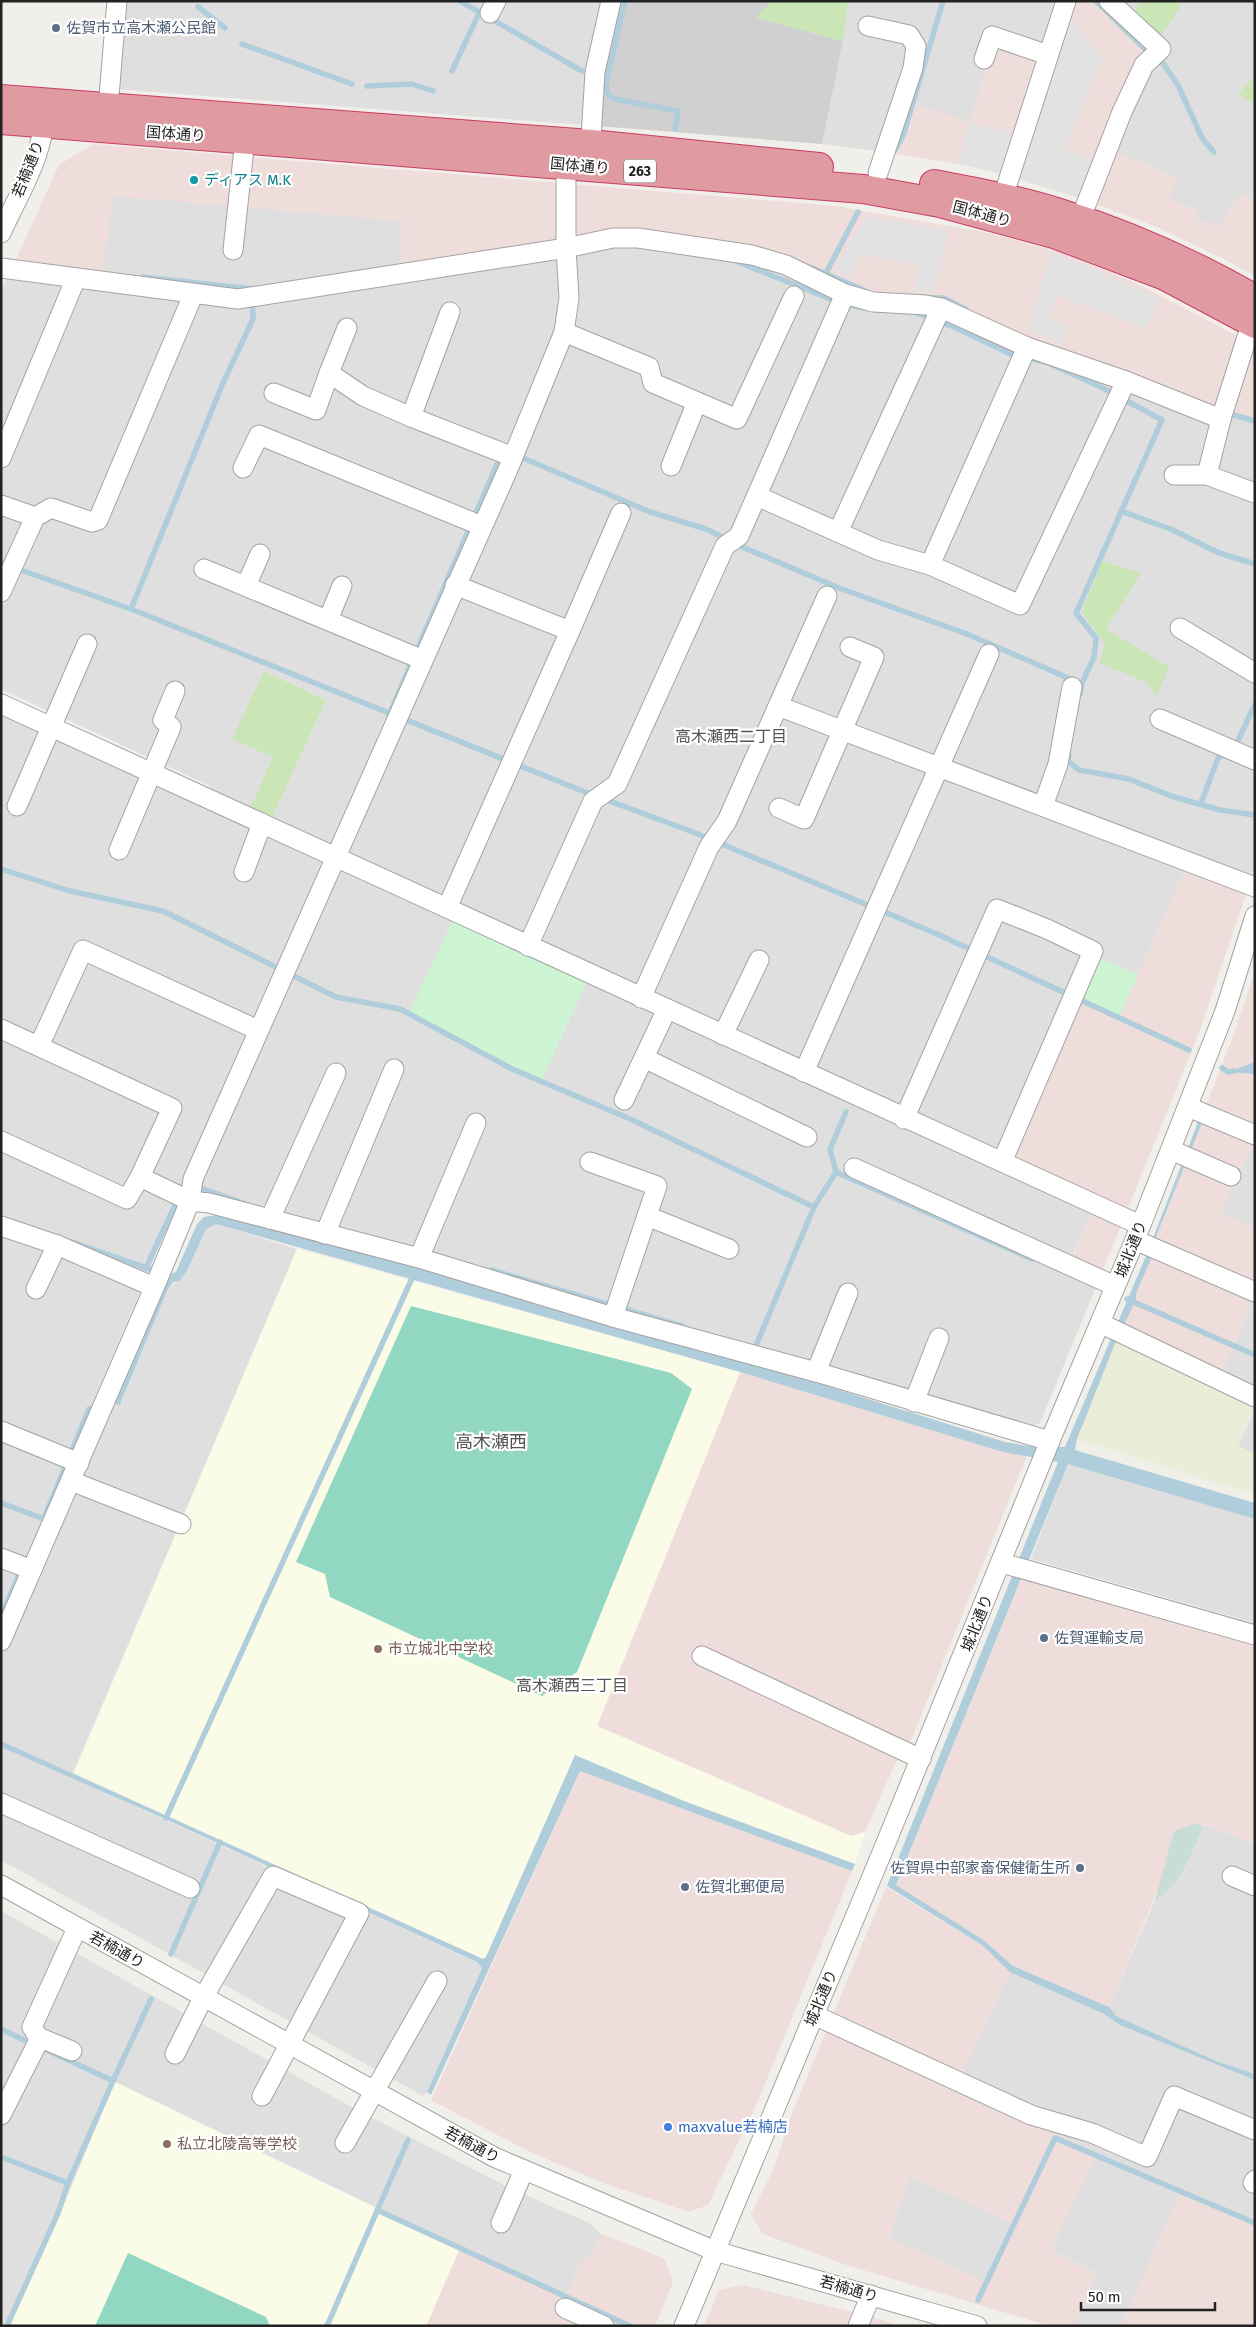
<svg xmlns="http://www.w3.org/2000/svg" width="1256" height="2327" font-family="'Fira Sans','Noto Sans JP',sans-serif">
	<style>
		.residential { fill: #e0dfdf }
		.commercial { fill: #efdddb; fill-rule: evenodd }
		.education { fill: #fbfce7 }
		.religious { fill: #d0d0d0 }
		.farmland { fill: #eaedd7 }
		.grass { fill: #cae5b6 }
		.wetland { fill: #c8ddd5 }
		.park { fill: #cdf5d3 }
		.pitch { fill: #91d7c1 }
		.parking { fill: #e2e2e2 }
		.water { fill: #afcdda }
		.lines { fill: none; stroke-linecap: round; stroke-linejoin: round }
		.stream { stroke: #afcdda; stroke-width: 5.5 }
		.minor-casing { stroke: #a3a3a3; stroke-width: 21 }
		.highway-casing { stroke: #ca3b63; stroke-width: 30 }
		.minor { stroke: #fff; stroke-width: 19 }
		.highway { stroke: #df9aa2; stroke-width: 28 }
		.service-dot { fill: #5c6f8a; stroke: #fff; stroke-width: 2 }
		.culture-dot { fill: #0f9aa8; stroke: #fff; stroke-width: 2 }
		.education-dot { fill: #8d6e63; stroke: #fff; stroke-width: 2 }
		.shop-dot { fill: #3f7fe0; stroke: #fff; stroke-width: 2 }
		.labels { text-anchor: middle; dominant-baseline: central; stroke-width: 4.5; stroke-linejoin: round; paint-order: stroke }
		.shield { fill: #fff; stroke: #646464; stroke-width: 1 }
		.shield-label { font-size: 14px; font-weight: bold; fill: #222 }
		.service-label { font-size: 15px; fill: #4e5e75; stroke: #fff; text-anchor: start }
		.street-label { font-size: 15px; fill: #222; stroke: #fff }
		.culture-label { font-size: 15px; fill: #0d838f; stroke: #fff; text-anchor: start }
		.education-label { font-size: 15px; fill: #785e54; stroke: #fff; text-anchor: start }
		.shop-label { font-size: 15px; fill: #366cbe; stroke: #fff; text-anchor: start }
		.neighbourhood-label { font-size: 16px; fill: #555; stroke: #fff }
		.quarter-label { font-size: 18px; fill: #555; stroke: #fff }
	</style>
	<rect width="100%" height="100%" fill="#f1efea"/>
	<g class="residential">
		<polygon points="110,1 620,1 597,126 101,88"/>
		<polygon points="772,1 1086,1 1068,8 1053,59 995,42 969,123 892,153 822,144 843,41"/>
		<polygon points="1102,1 1255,1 1255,201 1241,194 1220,227 1195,219 1198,210 1169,200 1176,177 1107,149"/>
		<polygon points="113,195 402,221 401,268 621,230 941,304 1220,409 1255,418 1255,868 1252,877 1192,854 1120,1016 1012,1160 271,820 326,700 264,671 233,738 273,757 249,810 208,791 210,786 1,689 1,291 13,266"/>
		<polygon points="1,712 453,920 408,1017 587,982 1091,1214 1072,1257 1102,1272 1040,1423 1024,1429 184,1187 1,1619"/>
		<polygon points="1255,1139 1255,1228 1220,1213"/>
		<polygon points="216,1224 297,1249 183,1518 81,1477 114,1404 121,1403 168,1289 187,1271 206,1229"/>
		<polygon points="1252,1301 1255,1302 1255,1405 1221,1375"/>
		<polygon points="1255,1409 1255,1454 1238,1446"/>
		<polygon points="1068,1463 1255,1519 1255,1623 1031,1559"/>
		<polygon points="75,1489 177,1531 71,1777 476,1962 482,1967 427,2092 423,2096 1,1860 1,1653"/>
		<polygon points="1208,1825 1255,1845 1255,2227 1180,2193 1121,2326 1075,2326 1095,2272 1051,2250 1096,2154 953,2089 1010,1972 1104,2014 1109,2007 1155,1900 1181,1834"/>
		<polygon points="1,1911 357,2110 508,2187 589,2223 601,2234 592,2256 581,2261 566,2296 460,2248 115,2082 63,2207 9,2326 1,2326"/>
		<polygon points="910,2176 1013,2223 985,2282 889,2238"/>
	</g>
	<g class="commercial">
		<polygon points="1086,1 1102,1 1151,52 1107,148 1176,177 1170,200 1198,210 1195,219 1220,227 1241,194 1255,201 1255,277 1226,260 1154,226 1083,199 1004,174 958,164 892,153 908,102 969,122 996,42 1053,59 1068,8"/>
		<polygon points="93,144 836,206 994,234 1058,252 1136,283 1255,345 1255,418 1220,409 1019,343 941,304 864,296 763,251 621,230 401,268 402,221 113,196 103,271 13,266 59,165"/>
		<polygon points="1192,854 1252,877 1197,1038 1102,1272 1072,1258 1099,1197 1012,1160 1080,999 1120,1016"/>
		<polygon points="1255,971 1255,1139 1220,1213 1255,1228 1255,1302 1252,1301 1221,1375 1118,1329 1234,1034"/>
		<polygon points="740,1372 1003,1452 1027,1456 910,1743 895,1764 865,1832 852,1836 597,1726"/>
		<polygon points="1022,1578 1255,1645 1255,1845 1208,1825 1181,1834 1109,2007 1013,1966 982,1939 896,1885"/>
		<polygon points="580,1771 852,1871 758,2101 708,2205 689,2212 609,2185 534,2154 431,2100"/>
		<path d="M886 1887 982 1945 1010 1972 954 2089 1097 2154 1051 2250 1095 2272 1075 2326H1050L846 2265 763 2234 751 2214 775 2166 788 2123ZM910 2176 1013 2223 986 2282 889 2238Z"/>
		<polygon points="1180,2192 1255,2227 1255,2326 1121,2326"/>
		<polygon points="601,2234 664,2258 673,2282 655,2326 426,2326 460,2248 566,2296 581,2261 592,2256"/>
		<polygon points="743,2285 872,2317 902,2326 704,2326 719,2290"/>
	</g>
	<g class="education">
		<polygon points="297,1249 740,1372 597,1726 851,1836 865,1832 855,1864 684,1801 575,1756 486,1957 483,1959 74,1773"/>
		<polygon points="115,2082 460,2248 426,2326 9,2326 63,2207"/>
	</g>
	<polygon class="religious" points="620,1 772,1 757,18 843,41 822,144 597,126"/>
	<polygon class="farmland" points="1116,1341 1255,1406 1238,1446 1255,1454 1255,1495 1077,1439"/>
	<g class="grass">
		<polygon points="772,1 848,1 843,41 756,18"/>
		<polygon points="1140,1 1175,1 1181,6 1159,38 1134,12"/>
		<polygon points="1255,76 1255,105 1238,94"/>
		<polygon points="1102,561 1141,573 1106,629 1169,667 1156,697 1146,682 1099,663 1105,644 1082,612"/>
		<polygon points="264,671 326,700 271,820 249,810 273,757 232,739"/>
	</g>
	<path class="wetland" d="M1198 1823 1203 1827C1190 1854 1182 1884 1155 1900L1174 1831Z"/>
	<g class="park">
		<polygon points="453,920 587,982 542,1079 407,1017"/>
		<polygon points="1097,957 1138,975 1120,1016 1080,999"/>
	</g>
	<g class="pitch">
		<polygon points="411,1306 671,1373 692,1389 577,1672 542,1696 330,1597 325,1574 296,1562"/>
		<polygon points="128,2253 266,2317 270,2326 95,2326"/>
	</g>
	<g class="parking">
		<polygon points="1069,17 1103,58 1064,148 1098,162 1083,199 1018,179"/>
		<polygon points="969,123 1015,134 1004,174 958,164"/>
		<polygon points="866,216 949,231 933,293 915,292 918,265 860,253 851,279 834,271"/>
		<polygon points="1050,254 1063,256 1160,299 1146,328 1057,295 1048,318 1067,327 1062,345 1028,330"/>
	</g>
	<g class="water">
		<polygon points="1255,1062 1255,1074 1228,1072"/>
		<polygon points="1200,1121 1202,1123 1155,1239 1152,1257 1136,1293 1136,1300 1116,1341 1077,1439 1075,1450 1255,1503 1255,1519 1068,1464 896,1885 982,1939 1013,1966 1109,2007 1116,2016 1218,2062 1255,2074 1255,2080 1120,2025 1104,2014 1010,1972 982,1945 887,1886 1058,1462 1003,1452 740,1372 216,1224 206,1229 187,1271 179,1281 166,1283 171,1274 176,1272 197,1224 204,1217 225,1214 575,1311 750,1362 1005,1442 1028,1446 1065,1447 1146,1256 1198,1122"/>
		<polygon points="1,1741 483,1959 486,1957 575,1755 684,1801 855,1864 852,1871 580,1771 431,2095 427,2092 482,1968 477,1962 165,1819 1,1747"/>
	</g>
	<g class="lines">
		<g class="stream">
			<polyline points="460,1 582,71"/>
			<polyline points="625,1 606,83 607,93 614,99 678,111 675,129"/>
			<polyline points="1096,1 1148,52"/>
			<polyline points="198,7 225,28"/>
			<polyline points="242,44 352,84"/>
			<polyline points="1162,62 1178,85 1202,138 1214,152"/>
			<polyline points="452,71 479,13"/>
			<polyline points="367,86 412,84 433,91"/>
			<polyline points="895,150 903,136 943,1"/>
			<polyline points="738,262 833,300 863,308"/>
			<polyline points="810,267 866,291"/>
			<polyline points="826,273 858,212"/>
			<polyline points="143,277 253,289"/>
			<polyline points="932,298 944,298 965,309"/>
			<polyline points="917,313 954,327 1015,356 1046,362 1101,387 1162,420 1076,613 1096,638 1094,657 1082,683 1080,694"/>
			<polyline points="1227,413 1255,421"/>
			<polyline points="516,459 523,458 650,512 706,529 747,549 839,588 967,634 1075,681"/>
			<polyline points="1121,511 1173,530 1219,553 1255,564"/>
			<polyline points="1,563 131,609 595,796"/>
			<polyline points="131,609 223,383 253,319 252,299"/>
			<polyline points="389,715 497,464 507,462"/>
			<polyline points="1235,747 1255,704"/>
			<polyline points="1069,755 1068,761 1079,770 1129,779 1171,796 1220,810 1255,815"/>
			<polyline points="604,799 693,832 937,934 1189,1050"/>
			<polyline points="1201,803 1218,758 1228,752"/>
			<polyline points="1,869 70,891 163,911 336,997 400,1009 512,1069 628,1118 814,1207"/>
			<polyline points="1222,1068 1228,1072 1234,1071"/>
			<polyline points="836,1172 1032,1259"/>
			<polyline points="198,1187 243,1203"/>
			<polyline points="72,1242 173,1277 177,1275"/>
			<polyline points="146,1268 174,1207"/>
			<polyline points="491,1270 682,1326"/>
			<polyline points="1127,1299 1255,1355"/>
			<polyline points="750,1346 755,1348 814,1207 836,1172 830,1149 846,1112"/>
			<polyline points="118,1402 165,1289 173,1277"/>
			<polyline points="1,1503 44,1519"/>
			<polyline points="44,1518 89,1409 94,1408"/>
			<polyline points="1,1616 22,1568"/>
			<polyline points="166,1818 414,1274"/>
			<polyline points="171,1954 220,1842"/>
			<polyline points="1,2029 24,2040"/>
			<polyline points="47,2050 113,2081 151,1999"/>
			<polyline points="1,2157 68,2183 113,2081"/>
			<polyline points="377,2210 630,2326"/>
			<polyline points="978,2300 1055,2138 1255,2223"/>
			<polyline points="7,2326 58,2213 68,2183"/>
			<polyline points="327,2326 408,2140"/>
		</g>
		<defs>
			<g id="minor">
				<polyline points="490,13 496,1"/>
				<polyline points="868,26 909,35 916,46 913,68 878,173"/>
				<polyline points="984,59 992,36 1048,55"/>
				<polyline points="108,108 117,1"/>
				<polyline points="590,155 595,72 611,1"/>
				<polyline points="1003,197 1066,1"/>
				<polyline points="1080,220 1122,112 1144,65 1161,49 1109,1"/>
				<path d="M1 233C18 195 45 154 44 112"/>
				<polyline points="233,250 245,139"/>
				<polyline points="1,268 238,299 566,248 613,238 638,238 752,255 786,265 845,294 873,302 926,305 941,308 1027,347 1126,381 1221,419 1207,475"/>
				<polyline points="564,332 649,367 653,383 737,419 794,296"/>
				<polyline points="329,373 347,328"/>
				<polyline points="274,393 316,410 329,373 363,396 411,417 513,457"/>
				<polyline points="411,417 450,312"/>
				<polyline points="1221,419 1247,337 1254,324"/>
				<polyline points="1,458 76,278"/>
				<polyline points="671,466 697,402"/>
				<polyline points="243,468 259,435 482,526"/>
				<polyline points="1174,475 1207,475 1255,493"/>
				<polyline points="757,496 878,550 930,565 1020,605 1126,381"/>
				<polyline points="1,505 35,517"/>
				<polyline points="838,532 941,308"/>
				<polyline points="930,565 1027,347"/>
				<polyline points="204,569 423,660"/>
				<polyline points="246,586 260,554"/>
				<polyline points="1,592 35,517 51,508 92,522 98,520 193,295"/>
				<polyline points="328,620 342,586"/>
				<polyline points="1180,628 1255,673"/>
				<polyline points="570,631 621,513"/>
				<polyline points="1,704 1140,1225"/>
				<polyline points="778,706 827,596"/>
				<polyline points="1160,719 1255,760"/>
				<polyline points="17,806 87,644"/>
				<polyline points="1043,806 1058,764 1072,687"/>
				<polyline points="779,808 804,819 874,657 850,647"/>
				<polyline points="119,850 171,727 163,720 175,691"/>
				<polyline points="244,872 262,823"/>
				<polyline points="447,908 570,631 455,585"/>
				<polyline points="528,946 593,801 617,784 725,546 739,536 845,294"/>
				<polyline points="641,998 709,847 727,821 778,706 1255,887"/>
				<polyline points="1,1029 172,1108 140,1177 190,1201 209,1203 419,1258 613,1317 816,1372 1050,1441"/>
				<polyline points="723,1035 759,960"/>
				<polyline points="39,1046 83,950 258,1030"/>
				<polyline points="644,1058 807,1137"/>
				<polyline points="804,1072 989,654"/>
				<polyline points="624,1100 667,1009"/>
				<polyline points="1188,1107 1255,1135"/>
				<polyline points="904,1119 997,909 1047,929 1093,951 1002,1162"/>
				<polyline points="1,1141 127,1199 140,1177"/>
				<polyline points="1171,1150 1231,1176"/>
				<polyline points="590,1162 657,1186 613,1317"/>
				<polyline points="854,1168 1115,1286"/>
				<polyline points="647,1216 729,1249"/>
				<polyline points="270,1219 336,1073"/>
				<polyline points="1,1226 57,1245 154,1287"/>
				<polyline points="325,1234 394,1069"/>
				<polyline points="1135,1240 1255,1292"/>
				<polyline points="419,1258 476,1123"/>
				<polyline points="36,1289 57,1245"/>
				<polyline points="1100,1323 1255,1397"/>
				<polyline points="816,1372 848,1293"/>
				<polyline points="914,1402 939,1338"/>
				<polyline points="1,1431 79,1463"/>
				<polyline points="71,1481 181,1524"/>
				<polyline points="1,1558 32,1570"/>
				<polyline points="1002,1563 1255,1635"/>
				<polyline points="1,1641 157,1281 190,1201 193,1179 509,467 564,332 569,298 566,248 566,164"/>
				<polyline points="702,1656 921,1759"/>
				<polyline points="1,1803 190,1888"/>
				<polyline points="1232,1876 1255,1886"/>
				<polyline points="1,1885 494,2157 715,2251 977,2326"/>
				<polyline points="814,2015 1031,2115 1092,2133 1147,2157 1174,2096 1255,2130"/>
				<polyline points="38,2037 72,2051"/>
				<polyline points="175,2054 203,1998 273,1876 359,1913 262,2096"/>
				<polyline points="1,2115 38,2042 38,2037 32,2027 77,1928"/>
				<polyline points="345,2143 437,1981"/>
				<polyline points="1253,2183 1255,2180"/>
				<polyline points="501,2223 524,2170"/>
				<polyline points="565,2308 604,2326"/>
				<polyline points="684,2326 881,1855 1052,1436 1135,1240 1225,1011 1255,916"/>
				<polyline points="858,2326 871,2295"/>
			</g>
			<g id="highway">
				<polyline points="1,99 591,144 819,167"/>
				<polyline points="1,120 863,189 940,203 1054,234 1165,276 1255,324"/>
				<path d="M934 184C976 192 1019 200 1060 213 1127 234 1194 264 1255 299"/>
			</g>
		</defs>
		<use href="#minor" class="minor-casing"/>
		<use href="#highway" class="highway-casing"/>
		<use href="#minor" class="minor"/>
		<use href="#highway" class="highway"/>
	</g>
	<g class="service-dot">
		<circle cx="56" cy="28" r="5"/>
		<circle cx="1044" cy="1638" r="5"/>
		<circle cx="1080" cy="1868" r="5"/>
		<circle cx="685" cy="1887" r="5"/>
	</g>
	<circle class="culture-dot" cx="194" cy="180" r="5"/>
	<g class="education-dot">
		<circle cx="378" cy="1649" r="5"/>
		<circle cx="167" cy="2144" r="5"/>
	</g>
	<circle class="shop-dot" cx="668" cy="2127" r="5"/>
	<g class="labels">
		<rect class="shield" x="624" y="159.5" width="32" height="23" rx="4"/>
		<g class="shield-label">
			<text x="640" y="171">263</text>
		</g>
		<g class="service-label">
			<text x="66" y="28">佐賀市立高木瀬公民館</text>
			<text x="1054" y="1638">佐賀運輸支局</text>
			<text x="1070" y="1868" text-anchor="end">佐賀県中部家畜保健衛生所</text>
			<text x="695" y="1887">佐賀北郵便局</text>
		</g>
		<g class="street-label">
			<text transform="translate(176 134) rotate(4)">国体通り</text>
			<text transform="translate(580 166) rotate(5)">国体通り</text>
			<text transform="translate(28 169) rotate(-68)">若楠通り</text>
			<text transform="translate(982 214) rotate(15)">国体通り</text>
			<text transform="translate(1131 1249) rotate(-68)">城北通り</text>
			<text transform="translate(977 1623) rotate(-68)">城北通り</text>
			<text transform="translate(117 1950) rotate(29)">若楠通り</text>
			<text transform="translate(821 1998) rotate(-67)">城北通り</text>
			<text transform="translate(472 2145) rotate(28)">若楠通り</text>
			<text transform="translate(849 2289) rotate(16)">若楠通り</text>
		</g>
		<g class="culture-label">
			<text x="204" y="180">ディアス M.K</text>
		</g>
		<g class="education-label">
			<text x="388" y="1649">市立城北中学校</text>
			<text x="177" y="2144">私立北陵高等学校</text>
		</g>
		<g class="shop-label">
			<text x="678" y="2127">maxvalue若楠店</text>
		</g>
		<g class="neighbourhood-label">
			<text x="731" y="736">高木瀬西二丁目</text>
			<text x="572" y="1685">高木瀬西三丁目</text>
		</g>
		<g class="quarter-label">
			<text x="491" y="1442">高木瀬西</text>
		</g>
	</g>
	<rect width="1256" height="2327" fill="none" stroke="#222222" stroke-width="5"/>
	<path d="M1081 2302v8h134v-8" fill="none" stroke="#222222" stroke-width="2.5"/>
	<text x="1088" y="2302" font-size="15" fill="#222222" stroke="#ffffff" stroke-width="4" paint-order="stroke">50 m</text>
</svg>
